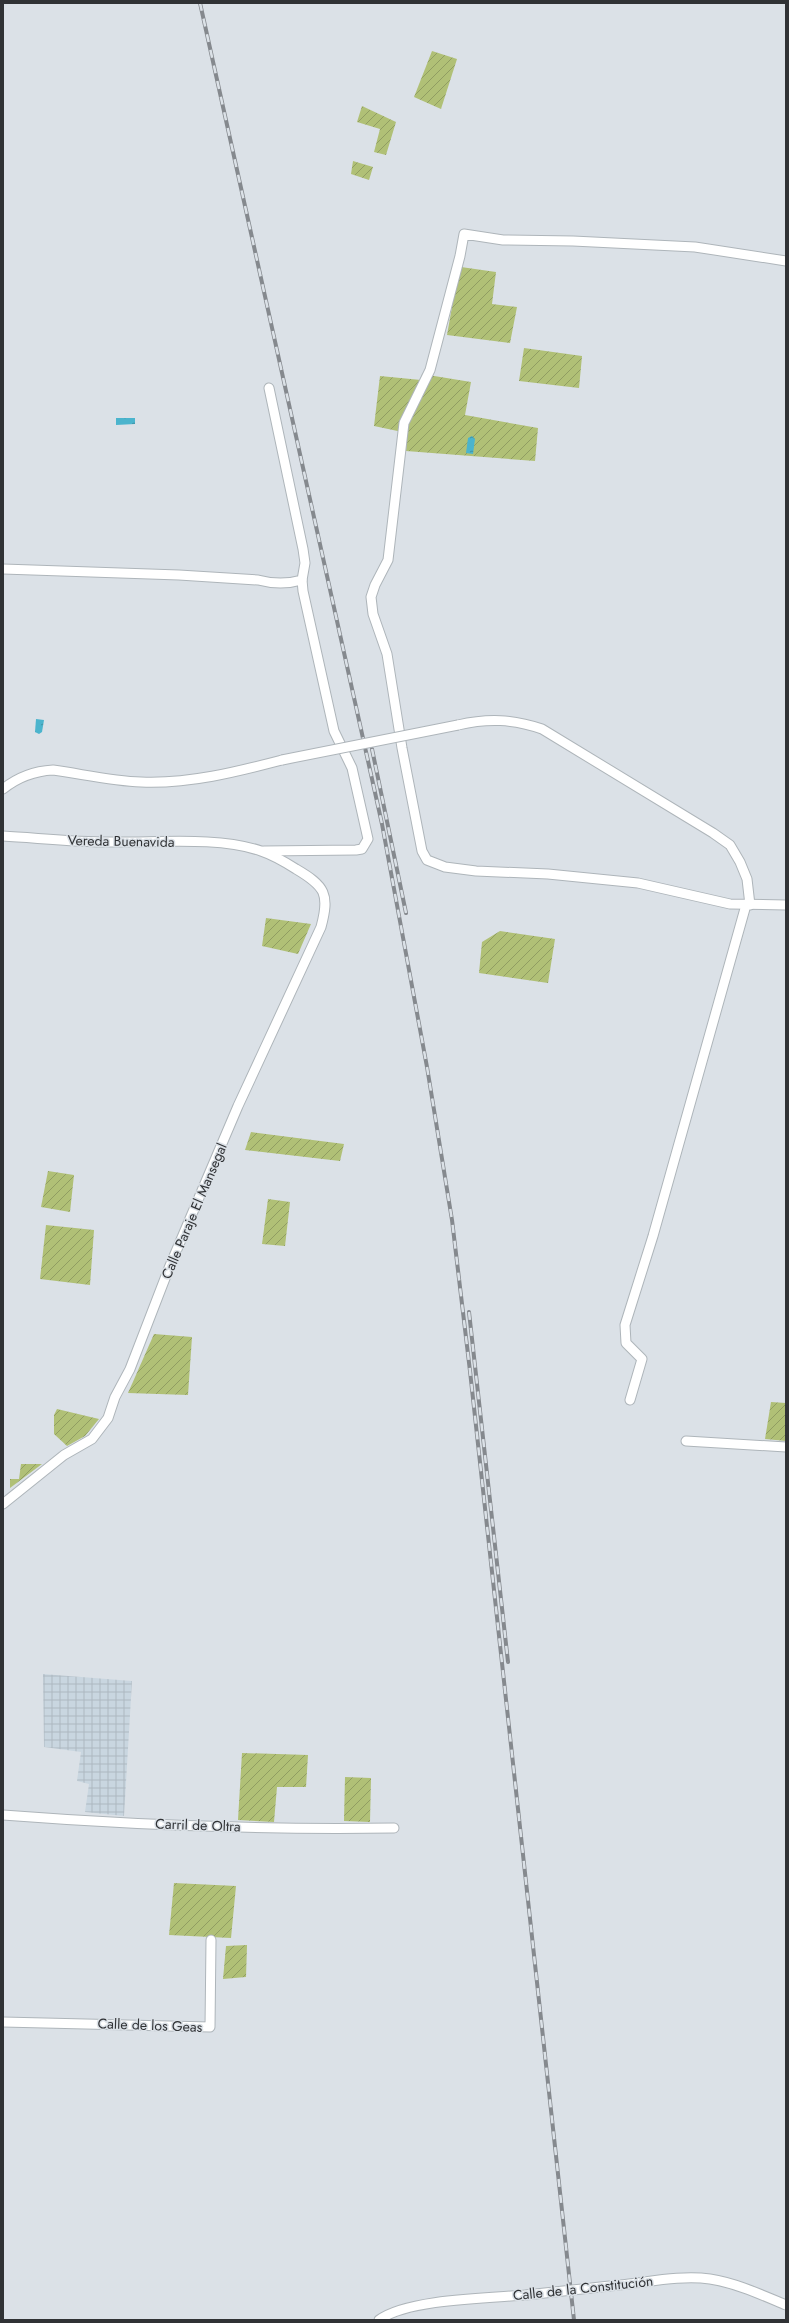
<svg xmlns="http://www.w3.org/2000/svg" width="789" height="2323" font-family="Jost,sans-serif">
	<style>
		.industrial { fill: url(#industrial-grid) }
		.garden { fill: url(#garden-furrows) }
		.water { fill: url(#water-ripples) }
		.lines { fill: none; stroke-linecap: round; stroke-linejoin: round }
		.minor-casing { stroke: #aeb5ba; stroke-width: 11 }
		.minor { stroke: #fff; stroke-width: 9 }
		.rail-casing { stroke: #85898e; stroke-width: 4 }
		.rail { stroke: #dbe1e7; stroke-width: 2.5; stroke-dasharray: 8; stroke-linecap: butt }
		.minor-bridge-casing { stroke: #aeb5ba; stroke-width: 11; stroke-linecap: butt }
		.minor-bridge { stroke: #fff; stroke-width: 9 }
		.labels { text-anchor: middle; dominant-baseline: central; stroke-width: 3; stroke-linejoin: round; paint-order: stroke }
		.street-label { font-size: 14px; fill: #303235; stroke: #dbe1e7 }
	</style>
	<defs>
		<pattern id="industrial-grid" width="8" height="8" patternUnits="userSpaceOnUse"><rect width="8" height="8" fill="#c9d6e0"/><path d="M0 4h8M4 0v8" fill="none" stroke="#adb8c1"/></pattern>
		<pattern id="garden-furrows" width="10" height="10" patternUnits="userSpaceOnUse"><rect width="10" height="10" fill="#b0c076"/><path d="M-1 1l2-2M0 10L10 0M9 11l2-2" fill="none" stroke="#909d62"/></pattern>
		<pattern id="water-ripples" width="26" height="14" patternUnits="userSpaceOnUse"><rect width="26" height="14" fill="#4bb4cd"/><path d="M2 4q2-2 4 0t4 0M15 11q2-2 4 0t4 0" fill="none" stroke="#3f93a7"/></pattern>
	</defs>
	<rect width="100%" height="100%" fill="#dbe1e7"/>
	<polygon class="industrial" points="43,1674 132,1681 124,1816 85,1812 89,1784 77,1781 81,1752 44,1747"/>
	<g class="garden">
		<polygon points="432,51 457,59 441,109 414,97"/>
		<polygon points="362,106 396,122 386,155 374,152 380,129 357,122"/>
		<polygon points="353,161 373,167 369,180 351,174"/>
		<polygon points="461,267 496,272 492,304 517,307 510,343 447,335 458,273"/>
		<polygon points="524,348 582,356 579,388 519,381"/>
		<polygon points="422,374 471,382 465,415 538,428 535,461 406,451 407,433 374,426 380,376 421,380"/>
		<polygon points="266,918 311,924 298,954 262,946"/>
		<polygon points="500,931 555,939 548,983 479,973 482,942"/>
		<polygon points="251,1132 344,1144 340,1161 245,1150"/>
		<polygon points="48,1171 74,1175 70,1212 41,1207"/>
		<polygon points="268,1199 290,1202 285,1246 262,1244"/>
		<polygon points="46,1225 94,1230 90,1285 40,1279"/>
		<polygon points="154,1334 192,1337 188,1395 128,1393"/>
		<polygon points="771,1402 786,1403 786,1441 765,1439"/>
		<polygon points="57,1409 99,1419 85,1436 67,1446 54,1434 54,1415"/>
		<polygon points="21,1464 42,1464 10,1488 10,1479 19,1479"/>
		<polygon points="242,1753 308,1755 306,1787 277,1787 274,1822 238,1820"/>
		<polygon points="345,1777 371,1778 370,1822 344,1821"/>
		<polygon points="174,1883 236,1886 231,1938 169,1935"/>
		<polygon points="247,1945 246,1977 223,1979 226,1946"/>
	</g>
	<g class="water">
		<polygon points="116,418 135,418 135,424 116,425"/>
		<polygon points="472,436 475,439 473,454 466,453 468,438"/>
		<polygon points="36,719 44,720 42,732 39,734 35,732"/>
	</g>
	<g class="lines">
		<defs>
			<g id="minor">
				<polyline points="786,261 695,247 573,241 503,240 464,234 460,256 430,370 404,423 388,560 375,585 371,597 373,614 387,654 402,748 422,851 427,860 445,867 476,871 548,874 638,883 730,904 786,905"/>
				<path d="M3 569 179 575 258 580C273 584 288 584 302 580L305 563 303 549 269 388"/>
				<path d="M458 725C488 718 513 719 542 729L713 833 730 845 740 862 747 879 750 905"/>
				<path d="M3 789C18 777 34 771 53 770 82 774 112 781 141 782 189 784 236 772 282 760"/>
				<path d="M3 836C38 838 74 842 109 842 155 843 218 836 261 851 273 855 285 862 296 869 325 886 330 894 321 927L238 1106 169 1268 130 1369 115 1397 108 1418 92 1439 64 1455 3 1504"/>
				<polyline points="264,851 356,850 362,849 368,839 352,768 334,731 303,591 302,580"/>
				<polyline points="630,1400 642,1359 626,1343 625,1325 653,1236 746,905"/>
				<polyline points="686,1441 786,1447"/>
				<path d="M3 1815C133 1825 264 1830 394 1828"/>
				<polyline points="3,2022 210,2027 211,1940"/>
				<path d="M619 2285C649 2282 681 2275 710 2279 736 2283 762 2295 786 2305"/>
				<path d="M379 2320C407 2299 489 2298 526 2295"/>
			</g>
		</defs>
		<use href="#minor" class="minor-casing"/>
		<use href="#minor" class="minor"/>
		<defs>
			<g id="rail">
				<polyline points="200,3 382,824 427,1067 452,1220 470,1371 574,2320"/>
				<polyline points="372,749 406,913"/>
				<polyline points="469,1312 508,1662"/>
			</g>
		</defs>
		<use href="#rail" class="rail-casing"/>
		<use href="#rail" class="rail"/>
		<defs>
			<g id="minor-bridge">
				<polyline points="282,760 458,725"/>
				<polyline points="526,2295 619,2285"/>
			</g>
		</defs>
		<use href="#minor-bridge" class="minor-bridge-casing"/>
		<use href="#minor-bridge" class="minor-bridge"/>
	</g>
	<g class="labels">
		<g class="street-label">
			<text transform="translate(121 841) rotate(1)">Vereda Buenavida</text>
			<text transform="translate(194 1211) rotate(-67)">Calle Paraje El Mansegal</text>
			<text transform="translate(198 1825) rotate(2)">Carril de Oltra</text>
			<text transform="translate(150 2025) rotate(2)">Calle de los Geas</text>
			<text transform="translate(583 2288) rotate(-6)">Calle de la Constitución</text>
		</g>
	</g>
	<rect width="789" height="2323" fill="none" stroke="#303235" stroke-width="8"/>
</svg>
